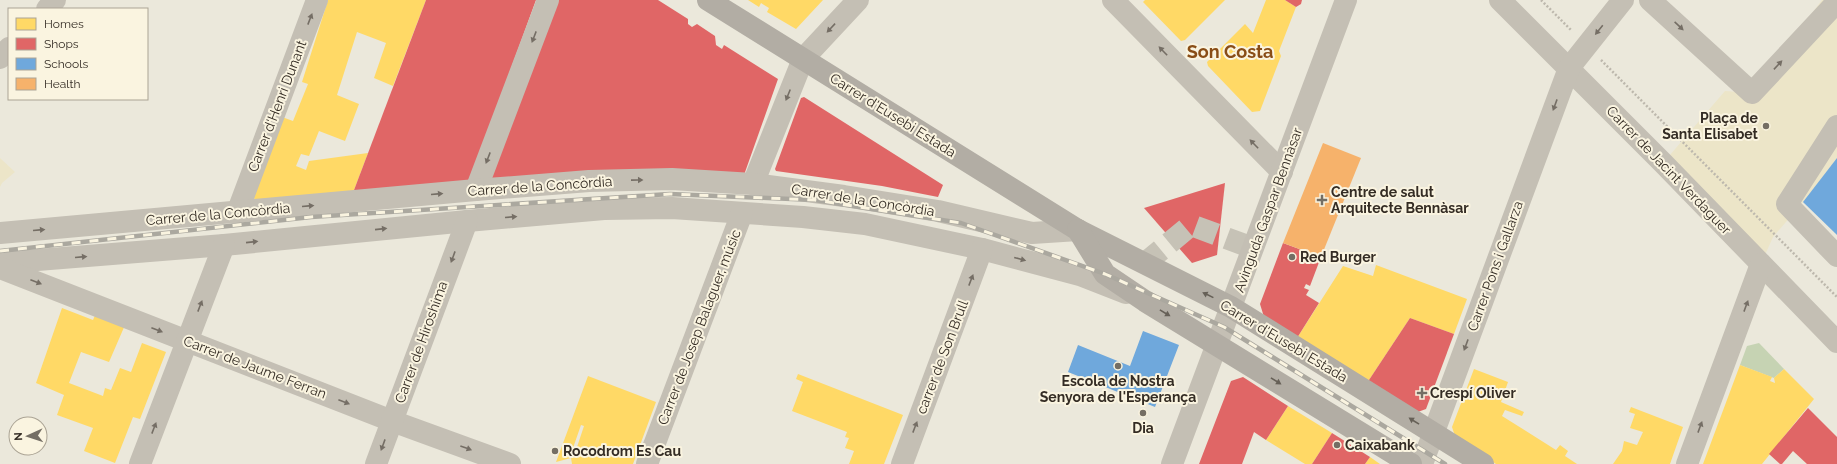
<svg xmlns="http://www.w3.org/2000/svg" width="1837" height="464" font-family="Raleway,sans-serif">
	<style>
		.green { fill: #c6d3b3 }
		.plaza { fill: #ece5c8 }
		.homes { fill: #ffd966; fill-rule: evenodd }
		.shops { fill: #e06666 }
		.schools { fill: #6fa8dc }
		.health { fill: #f6b26b }
		.lines { fill: none; stroke-linecap: round; stroke-linejoin: round }
		.minor-tunnel { stroke: #c6c2b6; stroke-width: 22; stroke-dasharray: 22 11; stroke-linecap: butt }
		.path { stroke: #bdb8ad; stroke-width: 2.5; stroke-dasharray: 2 2; stroke-linecap: butt }
		.minor { stroke: #c4bfb4; stroke-width: 22 }
		.major { stroke: #b2ada4; stroke-width: 22 }
		.rail-casing { stroke: #aba89f; stroke-width: 4.5 }
		.rail { stroke: #faf4e0; stroke-width: 3; stroke-dasharray: 9; stroke-linecap: butt }
		.oneway { fill: #756e65 }
		.oneway2 { fill: #666057 }
		.poi-dot { fill: #746e64; stroke: #faf4e0; stroke-width: 1.5 }
		.labels { text-anchor: middle; dominant-baseline: central; stroke-width: 4; stroke-linejoin: round; paint-order: stroke }
		.street-label { font-size: 14px; fill: #342c24; stroke: #faf4e0 }
		.poi-label { font-size: 14px; font-weight: bold; fill: #342c24; stroke: #faf4e0; text-anchor: start }
		.district-label { font-size: 18px; font-weight: bold; fill: #894d16; stroke: #faf4e0 }
	</style>
	<rect width="100%" height="100%" fill="#ebe8db"/>
	<polygon class="green" points="1759,343 1784,369 1774,378 1740,365 1747,346"/>
	<g class="plaza">
		<polygon points="1822,0 1837,0 1837,158 1803,202 1773,237 1761,264 1663,163 1725,91 1752,93"/>
		<polygon points="0,158 15,172 2,183 0,187"/>
	</g>
	<g class="homes">
		<polygon points="328,0 426,0 393,86 374,78 386,43 357,32 337,95 359,104 345,141 319,131 309,156 301,154 296,166 306,170 309,161 368,153 351,198 294,204 248,198 282,117 293,121 308,84 302,82"/>
		<polygon points="748,0 823,0 796,29 767,12 769,8 761,3 759,7"/>
		<polygon points="1145,0 1225,0 1185,40 1181,41 1143,2"/>
		<polygon points="1266,0 1285,0 1296,7 1279,51 1281,56 1260,111 1252,112 1208,66 1207,62 1245,24 1253,33"/>
		<polygon points="1376,265 1467,299 1454,334 1410,318 1367,383 1297,338 1343,266 1373,276"/>
		<polygon points="62,308 93,320 96,313 125,325 109,362 81,352 69,383 103,396 105,388 111,390 120,368 131,372 142,343 166,352 140,419 133,417 115,463 84,451 93,428 57,415 64,395 36,383"/>
		<polygon points="1740,365 1772,377 1770,381 1775,383 1774,378 1784,369 1814,399 1762,464 1703,464"/>
		<polygon points="1474,369 1508,382 1501,402 1524,412 1522,416 1505,410 1502,416 1556,450 1560,445 1568,451 1565,456 1577,464 1496,464 1456,439 1452,427"/>
		<polygon points="798,374 903,415 884,464 849,464 854,451 845,448 849,438 845,437 847,432 792,411 803,382 796,379"/>
		<path d="M588 376 656 402 633 464H572L571 458 556 462ZM581 425 584 426 577 447 573 448Z"/>
		<polygon points="1288,406 1332,433 1312,464 1305,464 1266,440"/>
		<polygon points="1631,407 1683,427 1670,464 1613,464 1622,451 1624,441 1637,445 1643,432 1630,428 1635,414 1629,412"/>
		<polygon points="1370,457 1380,464 1365,464"/>
	</g>
	<g class="shops">
		<polygon points="426,0 536,0 470,181 351,198"/>
		<polygon points="555,0 658,0 688,19 688,24 692,27 697,24 715,36 716,45 722,49 724,45 778,79 744,175 489,178"/>
		<polygon points="1285,0 1302,0 1301,4 1296,7"/>
		<polygon points="804,97 943,185 938,197 882,186 776,171 775,169 801,98"/>
		<polygon points="1225,183 1217,255 1192,263 1144,208"/>
		<polygon points="1283,243 1321,257 1310,286 1306,284 1304,288 1309,290 1306,295 1319,303 1297,338 1264,317 1260,304"/>
		<polygon points="1410,318 1454,334 1426,409 1415,413 1367,383"/>
		<polygon points="1243,377 1288,406 1266,440 1254,432 1242,464 1199,464 1231,381"/>
		<polygon points="1808,408 1837,437 1837,464 1807,464 1793,451 1782,464 1780,464 1769,454"/>
		<polygon points="1332,433 1370,457 1365,464 1312,464"/>
	</g>
	<g class="schools">
		<polygon points="1837,158 1837,235 1803,202"/>
		<polygon points="1143,331 1179,345 1155,407 1068,372 1078,345 1130,366"/>
	</g>
	<polygon class="health" points="1323,143 1361,158 1321,257 1283,243"/>
	<g class="lines">
		<polyline class="minor-tunnel" points="1144,264 1191,225 1253,248"/>
		<g class="path">
			<polyline points="1541,0 1572,31"/>
			<polyline points="1601,60 1837,297"/>
		</g>
		<g class="minor">
			<polyline points="1113,0 1282,172"/>
			<polyline points="1500,0 1663,163 1837,342"/>
			<polyline points="1650,0 1752,93 1837,2"/>
			<polyline points="47,9 55,0"/>
			<polyline points="0,58 9,48"/>
			<polyline points="1837,126 1787,204 1837,256"/>
			<polyline points="753,184 803,59 858,0"/>
			<polyline points="476,190 548,0"/>
			<polyline points="237,213 317,0"/>
			<polyline points="0,233 476,190 589,181 672,179 753,184 844,196 938,211 1032,233 1078,230"/>
			<polyline points="0,263 224,245 467,221 604,209 672,208 803,217 865,224 982,249 1080,275 1126,293"/>
			<polyline points="0,268 392,421 510,464"/>
			<polyline points="140,464 224,245"/>
			<polyline points="376,464 467,221"/>
			<polyline points="647,464 742,213"/>
			<polyline points="902,464 982,249"/>
			<polyline points="1172,464 1346,0"/>
			<polyline points="1422,464 1569,68 1623,0"/>
			<polyline points="1687,464 1761,264"/>
		</g>
		<g class="major">
			<polyline points="708,0 1078,230 1231,307 1483,464"/>
			<polyline points="1078,230 1105,274 1145,301 1411,464"/>
		</g>
		<defs>
			<polyline id="rail" points="0,251 311,217 670,194 815,200 961,223 1105,274 1224,327 1445,464"/>
		</defs>
		<use href="#rail" class="rail-casing"/>
		<use href="#rail" class="rail"/>
	</g>
	<defs><path id="oneway-solid" d="M-6-.8H1V-3.2L6.5 0L1 3.2V.8H-6Z"/></defs>
	<g class="oneway">
		<use href="#oneway-solid" transform="translate(310 19) rotate(-69)"/>
		<use href="#oneway-solid" transform="translate(1679 26) rotate(43)"/>
		<use href="#oneway-solid" transform="translate(831 28) rotate(133)"/>
		<use href="#oneway-solid" transform="translate(1599 30) rotate(129)"/>
		<use href="#oneway-solid" transform="translate(534 37) rotate(111)"/>
		<use href="#oneway-solid" transform="translate(1163 51) rotate(-134)"/>
		<use href="#oneway-solid" transform="translate(1778 65) rotate(-47)"/>
		<use href="#oneway-solid" transform="translate(788 95) rotate(112)"/>
		<use href="#oneway-solid" transform="translate(1555 105) rotate(110)"/>
		<use href="#oneway-solid" transform="translate(1254 144) rotate(-134)"/>
		<use href="#oneway-solid" transform="translate(488 158) rotate(111)"/>
		<use href="#oneway-solid" transform="translate(637 180) rotate(-1)"/>
		<use href="#oneway-solid" transform="translate(437 194) rotate(-5)"/>
		<use href="#oneway-solid" transform="translate(308 206) rotate(-5)"/>
		<use href="#oneway-solid" transform="translate(511 217) rotate(-5)"/>
		<use href="#oneway-solid" transform="translate(381 229) rotate(-6)"/>
		<use href="#oneway-solid" transform="translate(39 230) rotate(-5)"/>
		<use href="#oneway-solid" transform="translate(252 242) rotate(-6)"/>
		<use href="#oneway-solid" transform="translate(81 257) rotate(-5)"/>
		<use href="#oneway-solid" transform="translate(453 257) rotate(110)"/>
		<use href="#oneway-solid" transform="translate(1020 259) rotate(15)"/>
		<use href="#oneway-solid" transform="translate(971 280) rotate(-69)"/>
		<use href="#oneway-solid" transform="translate(36 282) rotate(21)"/>
		<use href="#oneway-solid" transform="translate(200 306) rotate(-69)"/>
		<use href="#oneway-solid" transform="translate(1746 306) rotate(-70)"/>
		<use href="#oneway-solid" transform="translate(157 330) rotate(21)"/>
		<use href="#oneway-solid" transform="translate(1466 345) rotate(110)"/>
		<use href="#oneway-solid" transform="translate(344 402) rotate(21)"/>
		<use href="#oneway-solid" transform="translate(915 427) rotate(-69)"/>
		<use href="#oneway-solid" transform="translate(1700 427) rotate(-70)"/>
		<use href="#oneway-solid" transform="translate(154 428) rotate(-69)"/>
		<use href="#oneway-solid" transform="translate(383 445) rotate(110)"/>
		<use href="#oneway-solid" transform="translate(466 448) rotate(20)"/>
	</g>
	<g class="oneway2">
		<use href="#oneway-solid" transform="translate(1208 295) rotate(-154)"/>
		<use href="#oneway-solid" transform="translate(1165 313) rotate(31)"/>
		<use href="#oneway-solid" transform="translate(1276 381) rotate(32)"/>
		<use href="#oneway-solid" transform="translate(1414 421) rotate(-148)"/>
	</g>
	<g class="poi-dot">
		<circle cx="1766" cy="126" r="4"/>
		<path d="M1320 194h4v4h4v4h-4v4h-4v-4h-4v-4h4z"/>
		<circle cx="1292" cy="257" r="4"/>
		<circle cx="1118" cy="366" r="4"/>
		<path d="M1420 387h4v4h4v4h-4v4h-4v-4h-4v-4h4z"/>
		<circle cx="1143" cy="413" r="4"/>
		<circle cx="1337" cy="445" r="4"/>
		<circle cx="555" cy="451" r="4"/>
	</g>
	<g class="labels">
		<g class="street-label">
			<text transform="translate(277 106) rotate(-69)">Carrer d'Henri Dunant</text>
			<text transform="translate(893 115) rotate(32)">Carrer d'Eusebi Estada</text>
			<text transform="translate(1669 170) rotate(46)">Carrer de Jacint Verdaguer</text>
			<text transform="translate(540 186) rotate(-4)">Carrer de la Concòrdia</text>
			<text transform="translate(863 200) rotate(9)">Carrer de la Concòrdia</text>
			<text transform="translate(1268 210) rotate(-70)">Avinguda Gaspar Bennàsar</text>
			<text transform="translate(218 214) rotate(-5)">Carrer de la Concòrdia</text>
			<text transform="translate(1495 266) rotate(-70)">Carrer Pons i Gallarza</text>
			<text transform="translate(699 327) rotate(-69)">Carrer de Josep Balaguer, músic</text>
			<text transform="translate(1284 341) rotate(31)">Carrer d'Eusebi Estada</text>
			<text transform="translate(421 342) rotate(-70)">Carrer de Hiroshima</text>
			<text transform="translate(942 357) rotate(-69)">carrer de Son Brull</text>
			<text transform="translate(255 367) rotate(21)">Carrer de Jaume Ferran</text>
		</g>
		<g class="poi-label">
			<text x="1758" y="118" text-anchor="end">Plaça de<tspan x="1758" dy="16">Santa Elisabet</tspan></text>
			<text x="1331" y="192">Centre de salut<tspan x="1331" dy="16">Arquitecte Bennàsar</tspan></text>
			<text x="1300" y="257">Red Burger</text>
			<text x="1118" y="381" text-anchor="middle">Escola de Nostra<tspan x="1118" dy="16">Senyora de l'Esperança</tspan></text>
			<text x="1430" y="393">Crespí Oliver</text>
			<text x="1143" y="428" text-anchor="middle">Dia</text>
			<text x="1345" y="445">Caixabank</text>
			<text x="563" y="451">Rocodrom Es Cau</text>
		</g>
		<g class="district-label">
			<text x="1230" y="51">Son Costa</text>
		</g>
	</g>
	<rect x="8" y="8" width="140" height="92" fill="#faf4e0" stroke="#aba495"/>
	<rect x="16" y="18" width="20" height="12" fill="#ffd966" stroke="#aba495"/>
	<text x="44" y="28" font-size="12" fill="#342c24">Homes</text>
	<rect x="16" y="38" width="20" height="12" fill="#e06666" stroke="#aba495"/>
	<text x="44" y="48" font-size="12" fill="#342c24">Shops</text>
	<rect x="16" y="58" width="20" height="12" fill="#6fa8dc" stroke="#aba495"/>
	<text x="44" y="68" font-size="12" fill="#342c24">Schools</text>
	<rect x="16" y="78" width="20" height="12" fill="#f6b26b" stroke="#aba495"/>
	<text x="44" y="88" font-size="12" fill="#342c24">Health</text>
	<g transform="translate(28 436) rotate(267)"><circle r="19" fill="#faf4e0" stroke="#aba495"/>
	<path d="M0-3L7 15L0 10L-7 15Z" fill="#746e64"/>
	<text y="-6" font-size="11" font-weight="bold" text-anchor="middle" fill="#342c24">N</text>
	</g>
</svg>
